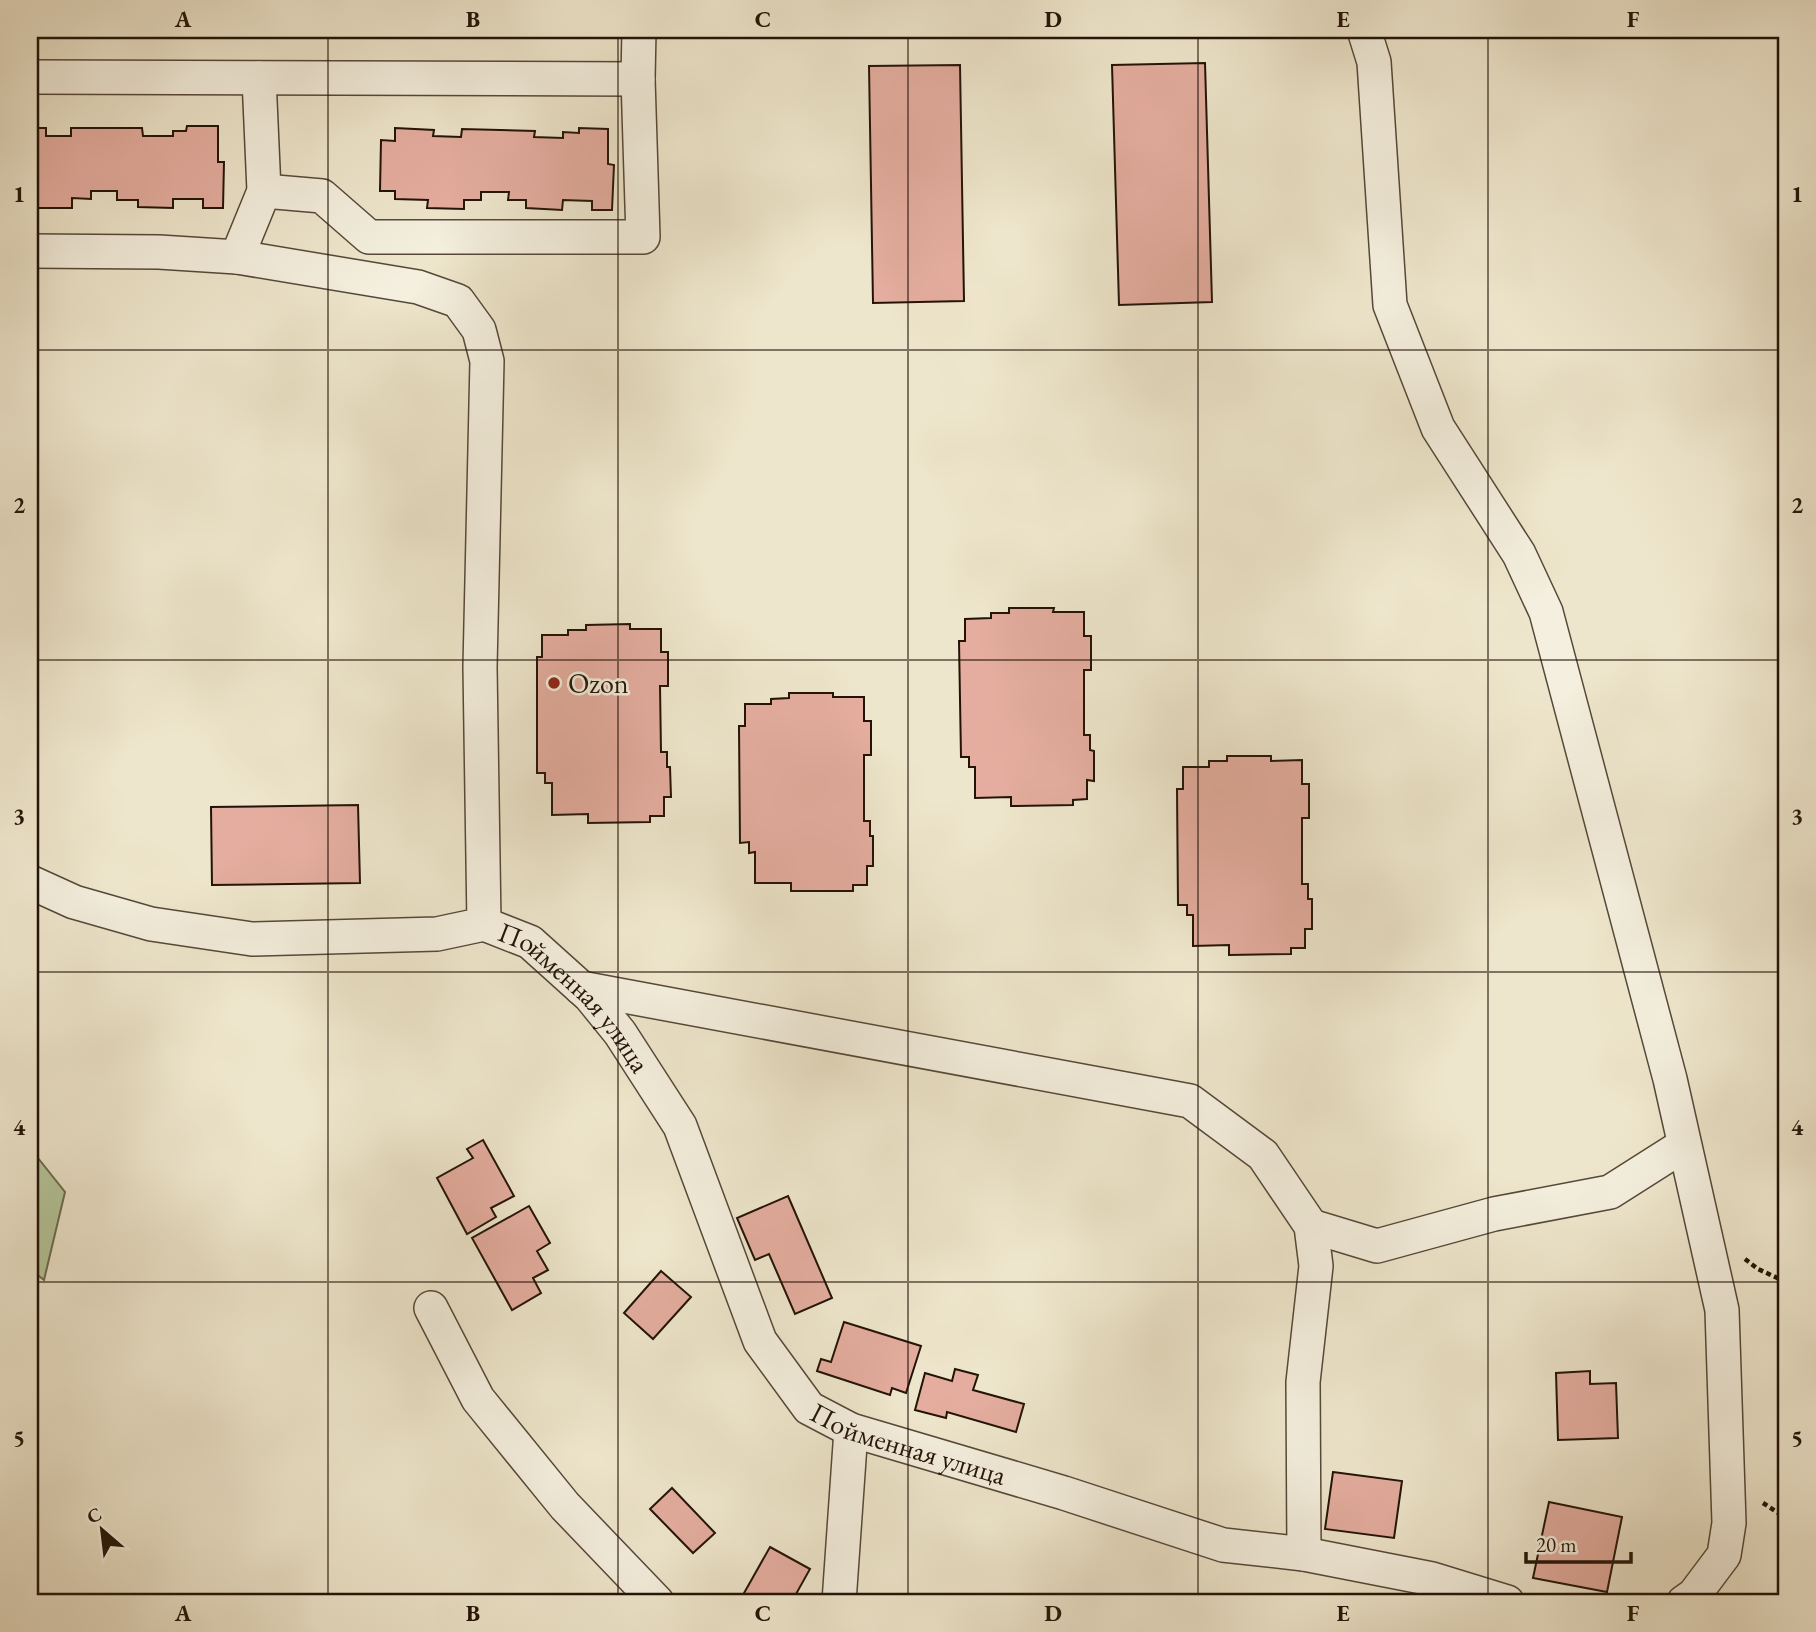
<svg xmlns="http://www.w3.org/2000/svg" width="1816" height="1632" font-family="'EB Garamond',serif">
	<style>
		.green { fill: #b5c69a; stroke: #6c6c50; stroke-width: 2 }
		.building { fill: #e4ad9f; stroke: #231307; stroke-width: 2 }
		.lines { fill: none; stroke-linecap: round; stroke-linejoin: round }
		.minor-casing { stroke: #564838; stroke-width: 36 }
		.path { stroke: #231307; stroke-width: 4.5; stroke-dasharray: 5 3.5; stroke-linecap: butt }
		.minor { stroke: #f4efde; stroke-width: 33 }
		.grid { fill: none; stroke: #231307; stroke-width: 2; stroke-opacity: 0.55 }
		.poi-dot { fill: #8f2418; stroke: #f4efde; stroke-width: 2.5 }
		.labels { text-anchor: middle; dominant-baseline: central; stroke-width: 5; stroke-linejoin: round; paint-order: stroke }
		.poi-label { font-size: 28px; fill: #231307; stroke: #f4efde; text-anchor: start }
		.street-label { font-size: 28px; fill: #231307; stroke: #f4efde }
		.neatline { fill: none; stroke: #231307; stroke-width: 2.5 }
		.grid-label { font-size: 23px; text-anchor: middle; font-weight: bold; fill: #231307 }
	</style>
	<rect width="100%" height="100%" fill="#eee6cc"/>
	<filter id="stains"><feTurbulence type="fractalNoise" baseFrequency=".00286" numOctaves="4"/><feColorMatrix values="0 0 0 0 .2 0 0 0 0 .09 0 0 0 0 .02 0 0 0 .5 -.17"/></filter>
	<radialGradient id="worn" r=".72"><stop offset=".6" stop-color="#630" stop-opacity="0"/><stop offset="1" stop-color="#630" stop-opacity=".3"/></radialGradient>
	<polygon class="green" points="30,1148 65,1192 44,1280 30,1269"/>
	<g class="building">
		<polygon points="1205,63 1212,302 1119,305 1112,65"/>
		<polygon points="960,65 964,301 873,303 869,66"/>
		<polygon points="187,126 218,126 218,162 224,162 223,208 203,208 203,199 173,199 173,208 138,207 138,200 117,200 117,191 91,191 91,199 72,198 72,208 37,208 37,199 30,199 30,128 46,128 46,136 71,136 71,128 142,128 143,136 173,136 173,131 186,131"/>
		<polygon points="395,128 434,130 433,136 461,137 462,129 535,131 534,137 563,138 563,132 579,133 579,128 608,129 608,164 614,165 612,210 592,210 592,201 563,200 562,210 526,208 526,200 508,200 509,192 481,192 481,200 464,200 464,209 427,208 428,200 395,199 395,191 380,191 381,140 395,141"/>
		<polygon points="1009,608 1054,608 1053,612 1084,612 1084,636 1091,636 1091,670 1084,670 1084,735 1090,735 1090,750 1094,751 1094,781 1087,780 1087,799 1073,800 1073,805 1011,806 1011,797 975,798 975,767 969,767 969,757 961,757 959,641 965,641 965,619 991,618 991,613 1009,613"/>
		<polygon points="630,624 630,629 661,629 661,652 668,652 668,686 660,686 661,752 667,752 667,767 670,767 671,797 664,797 664,816 650,816 650,822 588,823 588,814 552,815 552,783 545,783 545,773 537,773 537,657 542,657 542,635 568,635 568,630 586,630 586,625"/>
		<polygon points="789,693 833,693 833,697 864,697 864,721 871,721 871,755 864,755 864,821 870,821 870,836 873,836 873,866 867,866 867,885 853,885 853,891 791,891 791,883 755,883 755,852 749,853 749,842 740,843 739,726 745,726 745,704 771,704 771,699 789,698"/>
		<polygon points="1227,756 1271,756 1271,761 1302,760 1302,784 1309,784 1309,818 1302,818 1302,884 1308,884 1308,899 1312,899 1312,929 1305,929 1305,948 1291,948 1291,954 1229,955 1229,945 1193,946 1193,915 1187,915 1187,905 1178,905 1177,789 1183,789 1183,767 1209,767 1209,761 1227,761"/>
		<polygon points="358,805 360,883 212,885 211,807"/>
		<polygon points="483,1140 514,1196 491,1208 496,1217 467,1234 437,1178 473,1158 467,1149"/>
		<polygon points="788,1196 832,1298 795,1314 769,1254 755,1260 737,1218"/>
		<polygon points="529,1206 550,1243 537,1251 548,1270 533,1278 541,1293 512,1310 472,1238"/>
		<polygon points="661,1271 691,1297 653,1339 624,1313"/>
		<polygon points="844,1322 921,1346 906,1393 892,1388 890,1395 817,1371 821,1359 831,1362"/>
		<polygon points="955,1369 978,1375 973,1390 1024,1404 1016,1432 947,1412 946,1418 915,1410 925,1373 952,1381"/>
		<polygon points="1590,1371 1590,1384 1616,1383 1618,1438 1558,1440 1556,1373"/>
		<polygon points="1333,1472 1402,1481 1394,1538 1325,1529"/>
		<polygon points="672,1488 715,1533 693,1553 650,1509"/>
		<polygon points="1549,1502 1622,1517 1607,1592 1533,1578"/>
		<polygon points="770,1547 810,1569 796,1594 811,1602 739,1602"/>
		<rect x="929" y="1596" width="27" height="6"/>
	</g>
	<g class="lines">
		<defs>
			<g id="minor">
				<polyline points="1364,30 1374,62 1390,305 1438,428 1519,554 1546,612 1670,1079 1722,1310 1729,1523 1724,1555 1694,1595 1684,1602"/>
				<polyline points="30,77 638,79 639,30"/>
				<polyline points="264,191 322,196 369,237 643,237 638,79"/>
				<polyline points="30,251 159,252 237,257 418,287 458,301 479,330 487,361 480,667 484,924"/>
				<polyline points="237,257 264,191 259,78"/>
				<polyline points="30,882 74,902 151,924 252,939 437,934 484,924"/>
				<path id="s1" d="M484 924 530 942 590 996 620 1033 680 1126 760 1341 809 1408 851 1430 1064 1493 1223 1545 1304 1554 1432 1579 1507 1602"/>
				<polyline points="581,988 1190,1101 1263,1155 1311,1226 1316,1266 1303,1382 1304,1554"/>
				<polyline points="1311,1226 1377,1246 1494,1214 1610,1192 1684,1145"/>
				<polyline points="431,1308 478,1399 565,1506 657,1602"/>
				<polyline points="839,1602 851,1430"/>
			</g>
		</defs>
		<use href="#minor" class="minor-casing"/>
		<g class="path">
			<polyline points="1745,1259 1758,1269 1786,1282"/>
			<polyline points="1763,1503 1786,1518"/>
		</g>
		<use href="#minor" class="minor"/>
	</g>
	<path class="grid" d="M328 30V1602M618 30V1602M908 30V1602M1198 30V1602M1488 30V1602M30 350H1786M30 660H1786M30 972H1786M30 1282H1786"/>
	<circle class="poi-dot" cx="554" cy="683" r="7"/>
	<g class="labels">
		<g class="poi-label">
			<text x="568" y="683">Ozon</text>
		</g>
		<g class="street-label">
			<text stroke="none"><textPath href="#s1" startOffset="119">Пойменная улица</textPath></text>
			<text stroke="none"><textPath href="#s1" startOffset="707">Пойменная улица</textPath></text>
		</g>
	</g>
	<rect width="1816" height="1632" fill="none" stroke="#eee6cc" stroke-width="77"/>
	<g transform="translate(102 1530) rotate(332)" stroke="#f4efde" stroke-width="5" paint-order="stroke">
	<path d="M0-5L12 26L0 18L-12 26Z" fill="#231307"/>
	<text y="-10" font-size="19" font-weight="bold" text-anchor="middle" fill="#231307">С</text>
	</g>
	<path d="M1526 1552v10h105v-10" fill="none" stroke="#231307" stroke-width="3.5"/>
	<text x="1536" y="1552" font-size="21" fill="#231307" stroke="#f4efde" stroke-width="5" paint-order="stroke">20 m</text>
	<rect x="38" y="38" width="1740" height="1556" class="neatline"/>
	<g class="grid-label">
		<text x="183" y="27">A</text>
		<text x="473" y="27">B</text>
		<text x="763" y="27">C</text>
		<text x="1053" y="27">D</text>
		<text x="1343" y="27">E</text>
		<text x="1633" y="27">F</text>
		<text x="19" y="202">1</text>
		<text x="1797" y="202">1</text>
		<text x="19" y="513">2</text>
		<text x="1797" y="513">2</text>
		<text x="19" y="824">3</text>
		<text x="1797" y="824">3</text>
		<text x="19" y="1135">4</text>
		<text x="1797" y="1135">4</text>
		<text x="19" y="1446">5</text>
		<text x="1797" y="1446">5</text>
		<text x="183" y="1621">A</text>
		<text x="473" y="1621">B</text>
		<text x="763" y="1621">C</text>
		<text x="1053" y="1621">D</text>
		<text x="1343" y="1621">E</text>
		<text x="1633" y="1621">F</text>
	</g>
	<rect width="100%" height="100%" filter="url(#stains)"/>
	<rect width="100%" height="100%" fill="url(#worn)"/>
</svg>
